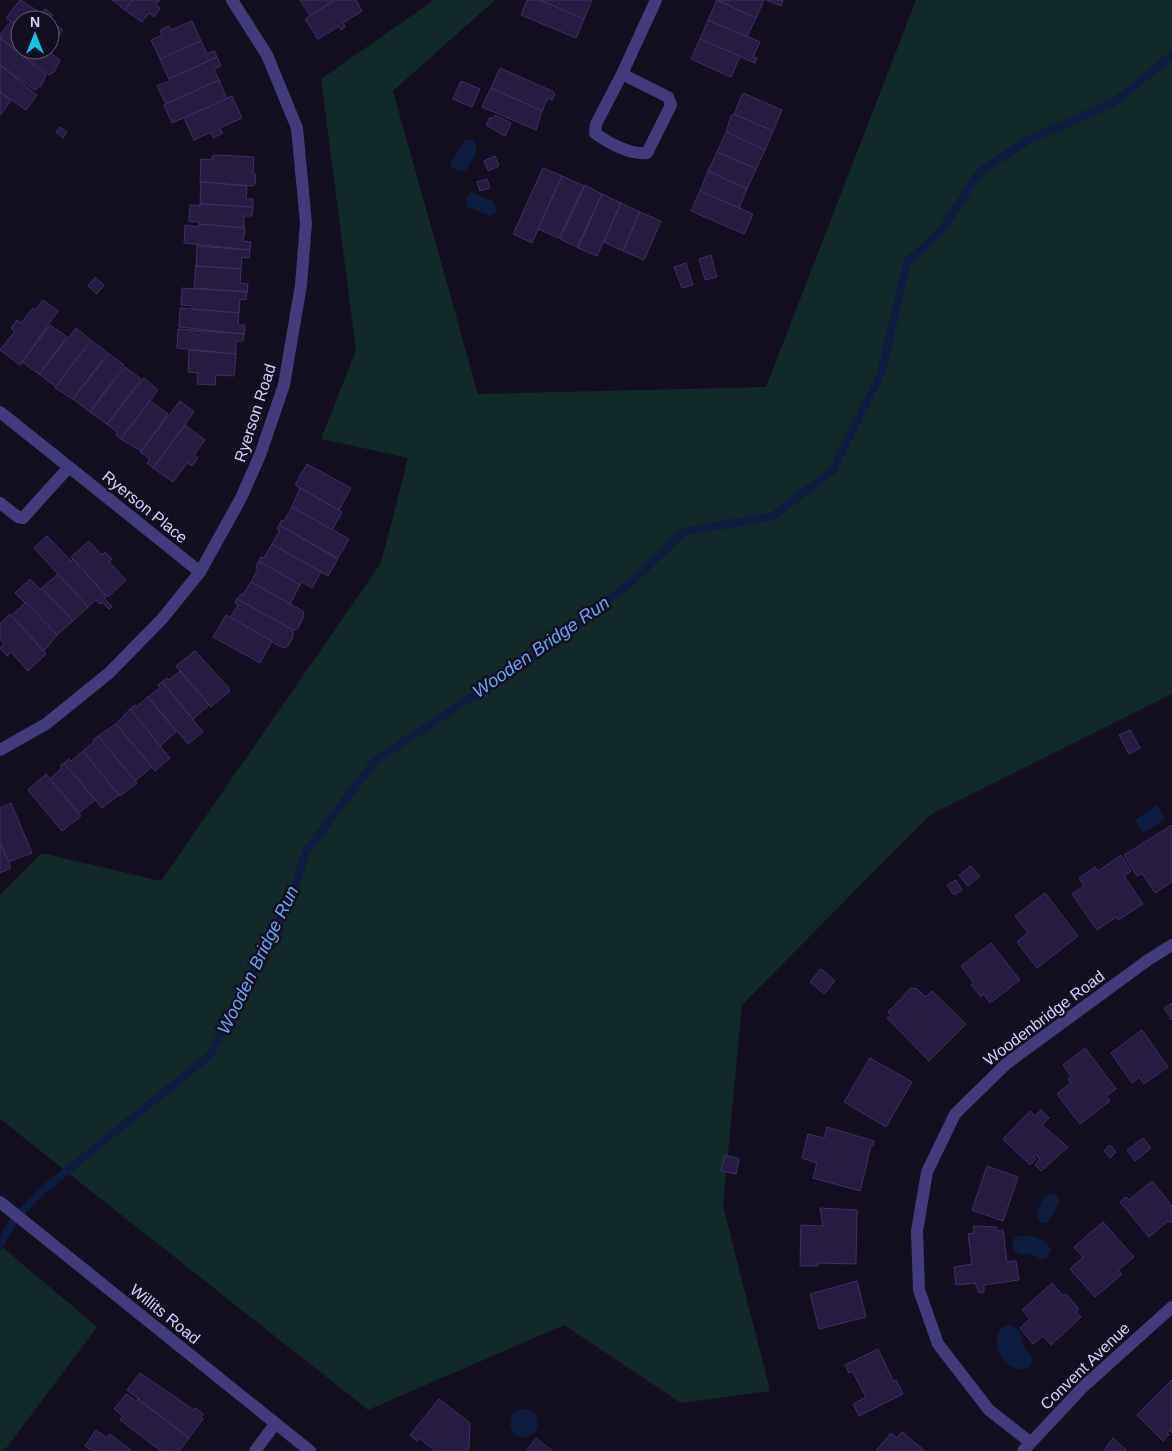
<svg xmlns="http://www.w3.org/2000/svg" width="1172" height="1451" font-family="Arial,sans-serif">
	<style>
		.green { fill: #12292a }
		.water { fill: #0e1d3f }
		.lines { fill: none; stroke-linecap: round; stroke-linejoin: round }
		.stream { stroke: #0e1d3f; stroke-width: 8 }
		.building { fill: #261b40; stroke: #3f2f6a }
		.minor { stroke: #433c7c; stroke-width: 12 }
		.tertiary { stroke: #433c7c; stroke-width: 12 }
		.labels { text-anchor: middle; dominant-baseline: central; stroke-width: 5; stroke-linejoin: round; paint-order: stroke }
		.street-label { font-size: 16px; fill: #d9d0fc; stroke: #130e20 }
		.water-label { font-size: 18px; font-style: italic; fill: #65a7f6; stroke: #130e20 }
	</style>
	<rect width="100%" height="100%" fill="#130e20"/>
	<g class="green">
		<polygon points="434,0 495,0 393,91 478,394 766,387 916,0 1172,0 1172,694 930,815 742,1005 723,1205 770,1391 681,1403 564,1325 368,1410 0,1119 0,895 42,853 161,881 381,563 408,458 321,439 356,350 321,79"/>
		<polygon points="0,1245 97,1327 4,1451 0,1451"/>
	</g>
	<g class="water">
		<path d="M465 140H473C482 149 471 161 466 170L458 172 451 166V161Z"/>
		<polygon points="471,192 494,202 497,212 491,216 467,207 465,198"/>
		<polygon points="1157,805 1166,819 1143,833 1135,820"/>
		<polygon points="1054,1193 1060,1201 1048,1223 1039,1222 1036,1213 1044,1196"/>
		<polygon points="1028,1235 1042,1240 1051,1248 1048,1257 1041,1260 1030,1253 1021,1255 1013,1250 1012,1241 1016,1237"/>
		<path d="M1007 1325C1025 1327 1018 1338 1025 1348 1029 1354 1032 1355 1033 1362L1027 1369C1006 1376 982 1336 1007 1325Z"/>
		<circle cx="524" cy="1423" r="14"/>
	</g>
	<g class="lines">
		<polyline class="stream" points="0,1245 13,1221 42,1191 210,1055 292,897 306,851 376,760 558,640 634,580 683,532 773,516 832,471 881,374 907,262 942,230 979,172 1029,140 1113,103 1172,55"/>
	</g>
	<g class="building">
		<polygon points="20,0 41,13 45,9 53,15 49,20 20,20 20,28 6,18"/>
		<polygon points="112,0 132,0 125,10"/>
		<polygon points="132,0 160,0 156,5 160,8 154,17 149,13 142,22 125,10"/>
		<polygon points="300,0 335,0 310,16"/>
		<polygon points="335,0 356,0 362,11 343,23 345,27 341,30 339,26 318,39 305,19"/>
		<polygon points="527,0 540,0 584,19 576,38 521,15"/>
		<polygon points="540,0 592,0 584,19"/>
		<polygon points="717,0 756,18 747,37 708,20"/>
		<polygon points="717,0 764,0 756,18"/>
		<polygon points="766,0 783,0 781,6"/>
		<polygon points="708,20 760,42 753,57 757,58 755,63 700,39"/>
		<polygon points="11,21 20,28 20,50 47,50 60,60 54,72 49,75 0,38 0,35"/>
		<polygon points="50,21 63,30 50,48"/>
		<polygon points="192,21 201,41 160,59 151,40 162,35 160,30 169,26 171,30"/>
		<polygon points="0,38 46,75 41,86 35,90 0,65"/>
		<polygon points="700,39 740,56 731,77 691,59"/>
		<polygon points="201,41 207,54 214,51 217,57 169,79 160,59"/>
		<polygon points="217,57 221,66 214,69 219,80 166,104 157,86 170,81 169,79"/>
		<polygon points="0,65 37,95 26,110 0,92"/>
		<polygon points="500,68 552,91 555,94 552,100 548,98 542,111 491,88"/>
		<polygon points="219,80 227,99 172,123 164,105"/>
		<polygon points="461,81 480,89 472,107 453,99"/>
		<polygon points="491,88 542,111 536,130 482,107"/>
		<polygon points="0,92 11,101 0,115"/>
		<polygon points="743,93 782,110 773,131 734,114"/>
		<polygon points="232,96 242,118 220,128 223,133 213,138 211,132 194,140 184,118"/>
		<polygon points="734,114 773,131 765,150 726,132 731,116"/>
		<polygon points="495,115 511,123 505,136 486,125 490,117 493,119"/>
		<polygon points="60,127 67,132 63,138 56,132"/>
		<polygon points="726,132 765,150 756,169 717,152"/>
		<polygon points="717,152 756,169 747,189 708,171"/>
		<polygon points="220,155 254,157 253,174 256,174 255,184 253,184 253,186 200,182 201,159 212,160 212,156"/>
		<polygon points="495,156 499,166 488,171 484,161"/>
		<polygon points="543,168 562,176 532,243 513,234"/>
		<polygon points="708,171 747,189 739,208 700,191"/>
		<polygon points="562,176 584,186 559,238 538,229"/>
		<polygon points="487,179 490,188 480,191 477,182"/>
		<polygon points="201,182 247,186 246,199 253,199 253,207 200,204"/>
		<polygon points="585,185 602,194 577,247 560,239"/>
		<polygon points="700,191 753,214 744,234 691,211"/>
		<polygon points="602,194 621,203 597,256 578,248"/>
		<polygon points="621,203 640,212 623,251 604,242"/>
		<polygon points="200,204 253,207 252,216 244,216 244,228 199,224 199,222 189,221 190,205 200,206"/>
		<polygon points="640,212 661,221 644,260 623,251"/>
		<polygon points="199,224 244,228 245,231 243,241 251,242 250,250 184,243 185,225 198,227"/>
		<polygon points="197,246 250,250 249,258 242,257 241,269 196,266"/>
		<polygon points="711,255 717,277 705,280 699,259"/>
		<polygon points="686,263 693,285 682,288 674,267"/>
		<polygon points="196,266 241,269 240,283 248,284 247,292 194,288"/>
		<polygon points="95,277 104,285 97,294 88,286"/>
		<polygon points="182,288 247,292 246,300 240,299 239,313 192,309 192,306 181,305"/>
		<polygon points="43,300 58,311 20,365 0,350 15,331 11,328 17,320 21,323 33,308 35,310"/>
		<polygon points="180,308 239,313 238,325 245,325 244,334 179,327"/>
		<polygon points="50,325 67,337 39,374 22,362"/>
		<polygon points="76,328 91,340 56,387 39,374"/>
		<polygon points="178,329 244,334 243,341 236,341 236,354 177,348"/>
		<polygon points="92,341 108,353 73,399 55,388 83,350 85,351"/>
		<polygon points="189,350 236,354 234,376 216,375 215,385 197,384 198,373 188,372"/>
		<polygon points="109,354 124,365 90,412 73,399"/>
		<polygon points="125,367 141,379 107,424 90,412"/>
		<polygon points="144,378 158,390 121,439 116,435 117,432 107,424"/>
		<polygon points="150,401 168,414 141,451 121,439"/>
		<polygon points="180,401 194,412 153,468 147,463 150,459 140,452"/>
		<polygon points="185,425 205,440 194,455 198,458 192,466 187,463 173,482 153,468"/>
		<polygon points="307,464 351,488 339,510 295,485"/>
		<polygon points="300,488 342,512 332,530 292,507"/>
		<polygon points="292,507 349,539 338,558 279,525 282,520 284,521"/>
		<polygon points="279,525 338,559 328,576 272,544 280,530 277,529"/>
		<polygon points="47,536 71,561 73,559 106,596 104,598 112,607 109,609 102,602 100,604 96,600 88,607 58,574 34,548"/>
		<polygon points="89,541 102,555 105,552 112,559 109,562 126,580 108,597 71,557"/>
		<polygon points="272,544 321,572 312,588 302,582 300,585 259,561 261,557 264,558"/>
		<polygon points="259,561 300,585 290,604 251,582 258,569 256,567"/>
		<polygon points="58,574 88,607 73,621 42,588"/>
		<polygon points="30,579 40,589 42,588 73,621 57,635 15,593"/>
		<polygon points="251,582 303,611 304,616 298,628 293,630 237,599 241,594 243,595"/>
		<polygon points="237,599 293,630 293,637 288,646 283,648 230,618 238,605 235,603"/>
		<polygon points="26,602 57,635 44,651 11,616"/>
		<polygon points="10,614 46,654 28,671 11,652 7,656 0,648 4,644 0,639 0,624"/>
		<polygon points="226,615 272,641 260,663 213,637"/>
		<polygon points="195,651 229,688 228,689 230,691 211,707 176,666"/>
		<polygon points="180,671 209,705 193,719 162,682 167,678 169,680"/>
		<polygon points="162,682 203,732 188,744 148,697 160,688 158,685"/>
		<polygon points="148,697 176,732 160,746 130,709 135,705 136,707"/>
		<polygon points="130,709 170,758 155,771 116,724"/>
		<polygon points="116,724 152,767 135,781 98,736"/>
		<polygon points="1130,730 1140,748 1129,754 1119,735"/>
		<polygon points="98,736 137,783 120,796 83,751 94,742 93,740"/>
		<polygon points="83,751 119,795 102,808 64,763 69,759 71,761"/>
		<polygon points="64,763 95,800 79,813 50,779 62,768 60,766"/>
		<polygon points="46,774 81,816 62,831 28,790"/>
		<polygon points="11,803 32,853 8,862 0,842 0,808"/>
		<polygon points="1172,825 1172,882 1155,893 1142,873 1137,876 1124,855"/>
		<polygon points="0,842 11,868 0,873"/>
		<polygon points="1121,855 1131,871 1124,876 1143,904 1118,920 1116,917 1097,930 1072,894 1084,886 1079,878 1095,867 1098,871"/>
		<polygon points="971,866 980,876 968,886 959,875"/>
		<polygon points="956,880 962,890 954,895 947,885"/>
		<polygon points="1045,893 1078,936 1037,968 1017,942 1028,933 1015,916"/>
		<polygon points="991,943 1020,980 990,1003 984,994 981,997 971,985 974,983 961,966"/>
		<polygon points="821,969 835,981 824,994 810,982"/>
		<polygon points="911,988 917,989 926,997 932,991 966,1024 929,1061 887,1018 891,1015 888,1012"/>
		<polygon points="1172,1003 1172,1020 1164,1008"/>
		<polygon points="1142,1030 1168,1067 1144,1084 1139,1077 1132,1083 1111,1053"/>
		<polygon points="1085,1048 1116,1089 1106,1096 1110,1101 1080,1124 1057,1094 1071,1083 1068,1079 1071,1076 1063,1065"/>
		<polygon points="870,1058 912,1082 886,1127 844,1102"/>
		<polygon points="1041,1110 1049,1118 1042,1125 1068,1147 1041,1171 1035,1165 1040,1159 1036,1155 1034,1157 1036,1159 1030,1165 1003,1139 1030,1111 1035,1116"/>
		<polygon points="827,1127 874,1141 873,1146 871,1146 860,1191 813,1178 817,1163 802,1158 808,1134 824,1138"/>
		<polygon points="1143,1138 1151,1148 1135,1161 1127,1150"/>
		<polygon points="1110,1145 1116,1152 1110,1158 1104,1151"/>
		<polygon points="725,1155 739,1159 736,1174 721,1171"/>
		<polygon points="987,1166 1018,1177 1003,1221 972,1210"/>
		<polygon points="1152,1181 1172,1206 1172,1221 1170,1223 1168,1221 1149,1237 1120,1202 1126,1197 1129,1200"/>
		<polygon points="820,1208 857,1210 856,1264 818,1263 818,1266 800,1266 801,1225 823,1226"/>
		<polygon points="1103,1222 1134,1257 1118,1270 1122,1274 1095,1297 1070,1269 1083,1257 1074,1247"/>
		<polygon points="973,1226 996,1227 996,1231 1003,1230 1007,1262 1016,1261 1019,1280 984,1285 984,1292 979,1293 975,1283 956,1285 954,1267 972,1264 968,1234 974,1233"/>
		<polygon points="857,1281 866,1317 819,1329 810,1294"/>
		<polygon points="1052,1283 1063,1296 1066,1294 1079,1309 1076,1312 1081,1317 1051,1345 1043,1336 1033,1344 1020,1328 1030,1319 1022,1310"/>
		<polygon points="878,1349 894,1382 896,1380 903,1394 859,1416 853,1404 866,1397 852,1371 849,1373 845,1365"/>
		<polygon points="140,1373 194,1410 196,1408 203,1414 201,1417 203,1419 189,1438 127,1390"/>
		<polygon points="1172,1380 1172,1433 1169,1430 1167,1433 1169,1434 1163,1441 1137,1415"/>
		<polygon points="126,1394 136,1401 138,1399 189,1438 179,1451 161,1451 120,1420 123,1416 114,1409"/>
		<polygon points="439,1399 470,1423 469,1448 467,1451 435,1451 419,1438 417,1441 410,1435"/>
		<polygon points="96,1430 107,1438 110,1434 132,1451 92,1451 85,1446"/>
		<polygon points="902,1432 925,1451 876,1451 891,1433 897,1438"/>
		<polygon points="536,1438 551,1450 551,1451 526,1451"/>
		<polygon points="1113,1438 1127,1451 1103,1451"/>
	</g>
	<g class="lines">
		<g class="minor">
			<path d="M622 74 668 97 671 105 647 153C631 155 608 143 595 133L596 124 622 74 656 0"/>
			<polyline points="0,412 69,467 23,518 18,517 0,503"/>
			<polyline points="69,467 200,572"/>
			<polyline points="0,750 46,724 109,673 162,619 200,572 241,498 260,455 284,385 301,285 306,223 297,128 267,55 232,0"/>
			<polyline points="1030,1442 989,1410 938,1344 919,1290 917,1231 927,1172 955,1114 1006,1064 1148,960 1172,945"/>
			<polyline points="255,1451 275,1424"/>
			<polyline points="1023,1451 1083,1387 1172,1307"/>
		</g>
		<polyline class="tertiary" points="0,1202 310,1451"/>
	</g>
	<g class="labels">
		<g class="street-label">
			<text transform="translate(255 413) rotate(-72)">Ryerson Road</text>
			<text transform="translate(145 507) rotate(39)">Ryerson Place</text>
			<text transform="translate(1044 1018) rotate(-37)">Woodenbridge Road</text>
			<text transform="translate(165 1314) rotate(39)">Willits Road</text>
			<text transform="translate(1085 1366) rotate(-44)">Convent Avenue</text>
		</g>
		<g class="water-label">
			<text transform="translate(541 647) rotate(-35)">Wooden Bridge Run</text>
			<text transform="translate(258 960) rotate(-64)">Wooden Bridge Run</text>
		</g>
	</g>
	<g transform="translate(35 35)"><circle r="24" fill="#130e20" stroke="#625c78"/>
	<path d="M0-4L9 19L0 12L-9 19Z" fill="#0ec3ea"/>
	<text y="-8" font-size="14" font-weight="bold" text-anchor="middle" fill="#d9d0fc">N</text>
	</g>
</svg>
